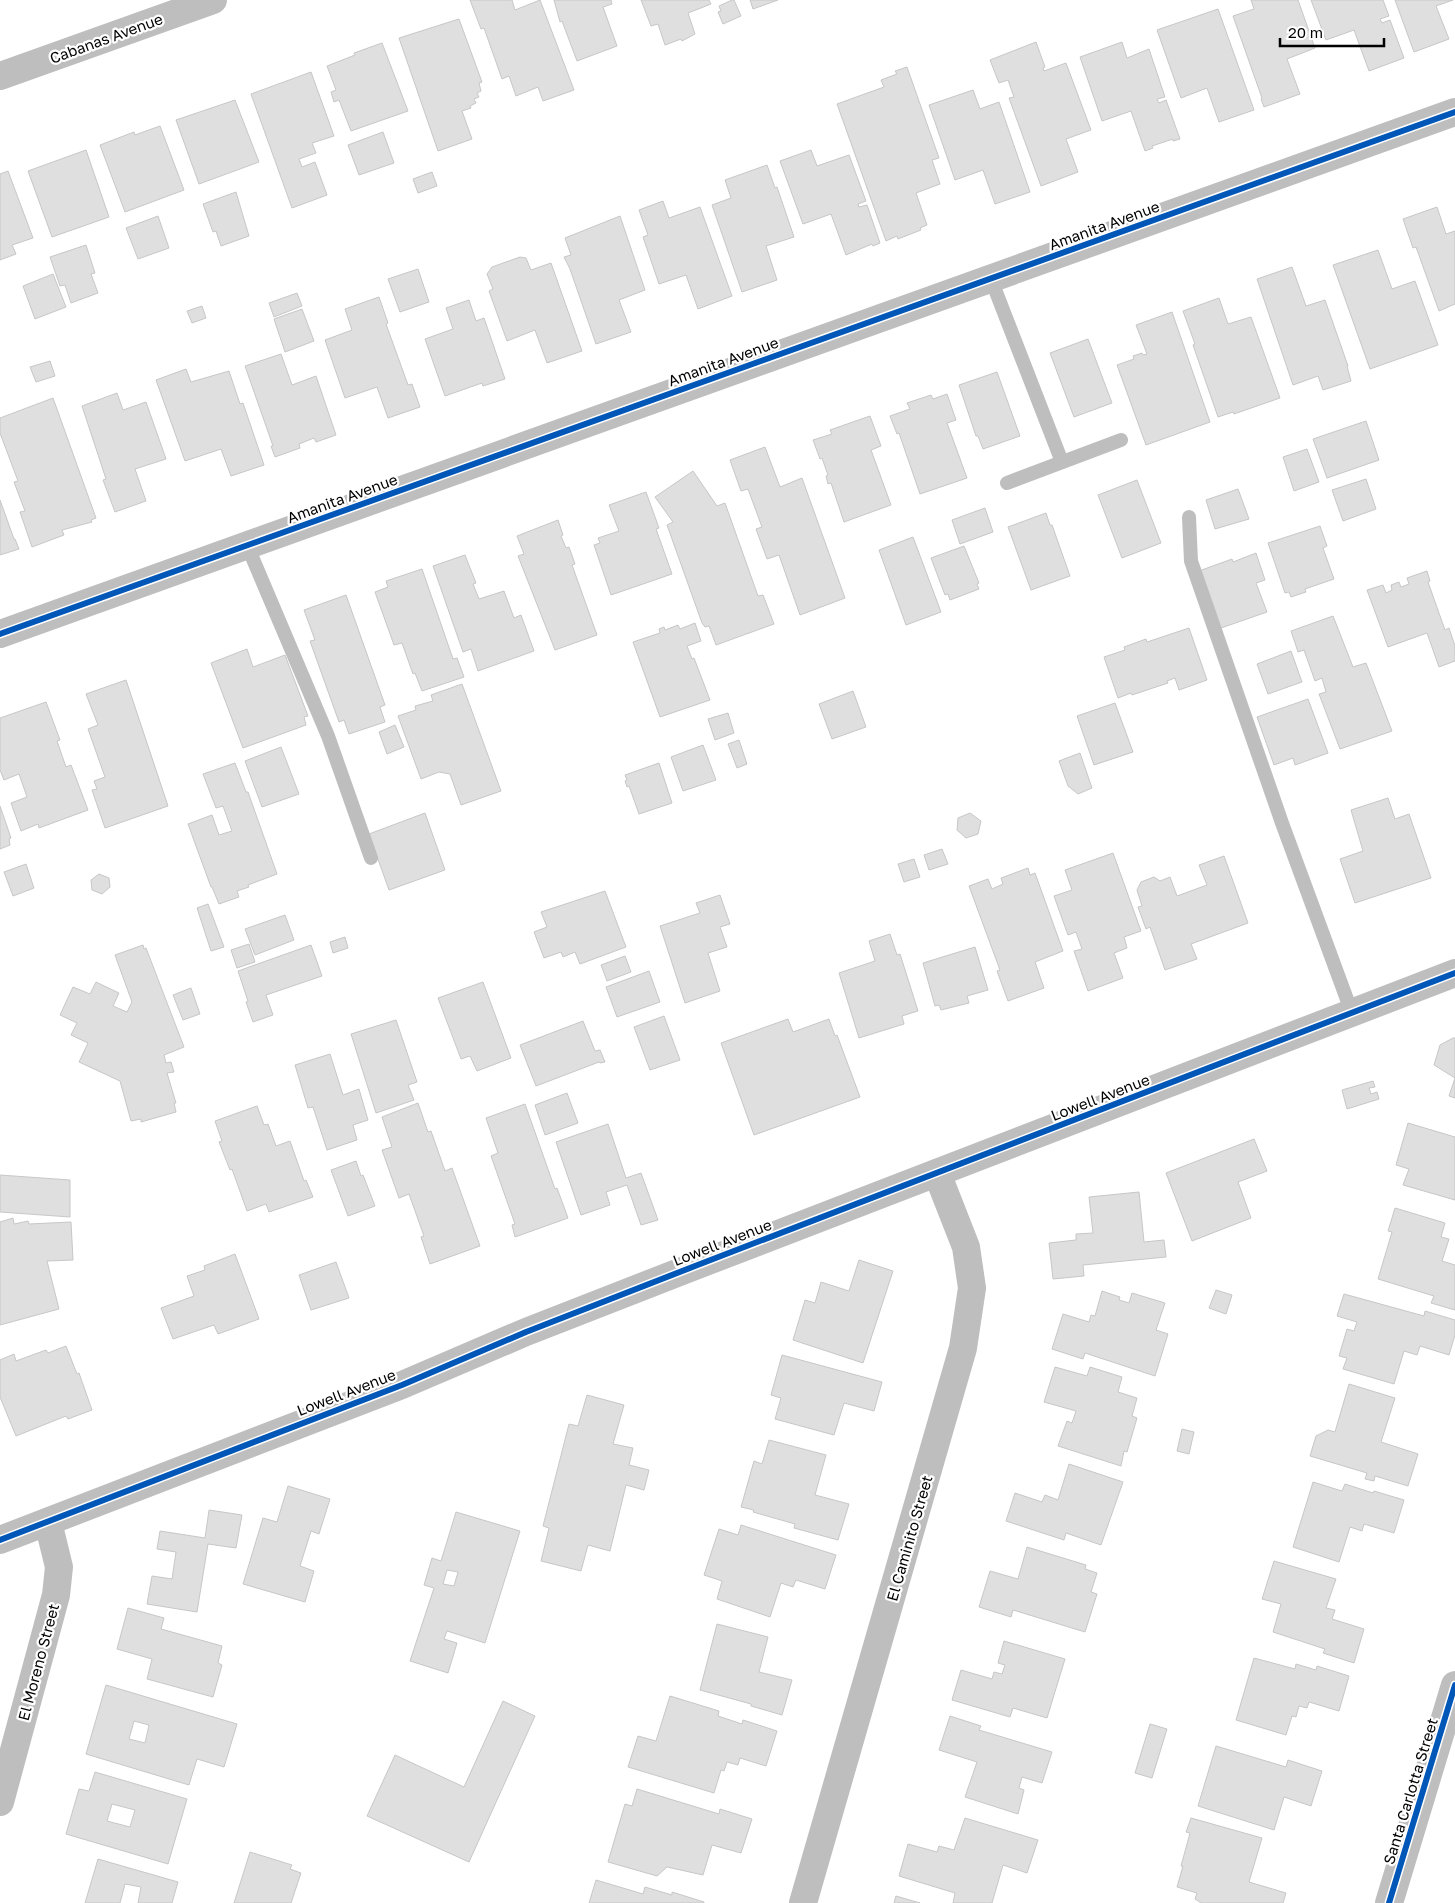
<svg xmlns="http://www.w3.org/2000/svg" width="1455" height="1903" font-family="'Golos Text',sans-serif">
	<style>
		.building { fill: #dfdfdf; stroke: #c7c7c7; fill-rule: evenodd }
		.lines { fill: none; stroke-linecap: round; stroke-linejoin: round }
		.service { stroke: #bebebe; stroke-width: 14 }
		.minor { stroke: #bebebe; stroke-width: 28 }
		.tertiary { stroke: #bebebe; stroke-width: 28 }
		.cycleway-casing { stroke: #fff; stroke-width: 9 }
		.cycleway { stroke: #0057b8; stroke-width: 6 }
		.labels { text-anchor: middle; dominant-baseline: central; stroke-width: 4.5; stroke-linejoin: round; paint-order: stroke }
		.street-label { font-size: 15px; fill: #000; stroke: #fff }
	</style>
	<rect width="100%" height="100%" fill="#fff"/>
	<g class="building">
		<polygon points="470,0 512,0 515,10 540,0 574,90 543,101 538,87 516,96 509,76 502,79 484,28 481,29"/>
		<polygon points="554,0 611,0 612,4 603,7 617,46 577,61 562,21 560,22"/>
		<polygon points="641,0 709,0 711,4 688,13 695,34 682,41 681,39 665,45 658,24 651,26"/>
		<polygon points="732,0 734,0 741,16 723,24 718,12 721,11 719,6"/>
		<polygon points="750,0 778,0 753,9"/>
		<polygon points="1251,0 1298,0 1315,48 1287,59 1300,94 1264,107 1261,99 1262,98 1233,16 1254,9"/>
		<polygon points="1311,0 1383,0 1389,16 1380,19 1382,23 1390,20 1404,58 1369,71 1354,30 1326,40"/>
		<polygon points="1395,0 1453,0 1436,6 1449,39 1414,52"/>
		<polygon points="1218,9 1254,110 1219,122 1207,88 1181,98 1157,30"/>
		<polygon points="459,19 482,82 479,83 481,91 477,93 479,97 474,99 476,103 470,106 471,108 462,111 472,139 438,151 399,38"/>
		<polygon points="1036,42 1045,67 1043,68 1044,71 1066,63 1091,130 1066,139 1078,172 1041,186 1009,98 1014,97 1008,80 999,83 990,60"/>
		<polygon points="1122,42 1127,58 1149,49 1165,97 1157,99 1159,103 1166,100 1180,139 1173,141 1173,139 1152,146 1153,148 1145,151 1131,111 1102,121 1080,57"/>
		<polygon points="382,43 408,111 351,131 339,100 334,102 331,92 336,90 327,66 355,55 354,53"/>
		<polygon points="907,67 939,158 932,160 940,184 916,193 927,225 920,228 921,230 898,239 897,236 886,241 837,104 884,87 881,80 897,74 895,71"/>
		<polygon points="311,72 334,136 312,143 316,153 299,159 302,167 315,162 327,195 292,208 251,94"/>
		<polygon points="973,90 980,109 999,102 1030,192 995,204 983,170 955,180 929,105"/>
		<polygon points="235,100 259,162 199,184 176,120"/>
		<polygon points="160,126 184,190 125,212 100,145 134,132 135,135"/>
		<polygon points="383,132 394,163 359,175 348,145"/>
		<polygon points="86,150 109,217 52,237 28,171"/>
		<polygon points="811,150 817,166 849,155 866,201 858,204 859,207 867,205 880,243 873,246 872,244 846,255 831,214 803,224 780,161"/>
		<polygon points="767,165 775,188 777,187 794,237 766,246 777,280 742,292 712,205 731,198 725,180"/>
		<polygon points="8,171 33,238 12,245 16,254 0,260 0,174"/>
		<polygon points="432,172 437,186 418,193 413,179"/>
		<polygon points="236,192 249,236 221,246 216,231 213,232 203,204"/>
		<polygon points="663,201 669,218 700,207 732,296 698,309 686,275 659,284 643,237 648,235 639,210"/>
		<polygon points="1437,207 1446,234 1455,231 1455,304 1439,311 1416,247 1413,248 1403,219"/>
		<polygon points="158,216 169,248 138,259 126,228"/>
		<polygon points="620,216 645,290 619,300 631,332 596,344 570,269 564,257 571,255 565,238"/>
		<polygon points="86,245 95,273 91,274 98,293 71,303 65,285 60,286 50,257"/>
		<polygon points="1378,250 1392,289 1415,281 1438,345 1370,369 1333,265"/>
		<polygon points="520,257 526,258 531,270 551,263 582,351 547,363 535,330 507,341 489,291 493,289 487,274 492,267"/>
		<polygon points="1292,267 1306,306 1325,300 1348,366 1347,366 1351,381 1323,390 1318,376 1293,385 1257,279"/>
		<polygon points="418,269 429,302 400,312 388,279"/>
		<polygon points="53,274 66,307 35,319 23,286"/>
		<polygon points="297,293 302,306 274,317 269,303"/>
		<polygon points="379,297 388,323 386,324 408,385 412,384 420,407 388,418 377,387 345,398 325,340 352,330 345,309"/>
		<polygon points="1219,298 1228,324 1251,317 1280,398 1234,414 1233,412 1218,417 1193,345 1195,344 1183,311"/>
		<polygon points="469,300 476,321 484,318 505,379 483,386 482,383 445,396 425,339 453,329 446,308"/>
		<polygon points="202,306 206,318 192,323 187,311"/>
		<polygon points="302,309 314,341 285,352 274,319"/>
		<polygon points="1172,312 1210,422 1146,445 1117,365 1134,359 1133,356 1142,353 1143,355 1147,354 1136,325"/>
		<polygon points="1088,339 1112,403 1074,417 1050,353"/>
		<polygon points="281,354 292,385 316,376 336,435 316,442 314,438 299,444 300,448 275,457 271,446 273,446 245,366"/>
		<polygon points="50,361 55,376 36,382 30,367"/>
		<polygon points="186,369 191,382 229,371 240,404 243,403 264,465 231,476 221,449 185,461 156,380"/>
		<polygon points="997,372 1020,436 983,449 978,436 976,436 959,385"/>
		<polygon points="117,393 123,410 146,402 166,459 135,469 146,501 115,512 103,480 106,479 82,406"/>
		<polygon points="947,394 956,420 947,423 967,478 920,494 899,433 897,434 890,416 910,409 907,403 931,395 933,399"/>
		<polygon points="53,398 96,518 91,520 92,522 62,530 64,535 32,547 20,512 25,511 14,482 18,481 0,433 0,418"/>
		<polygon points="870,416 881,446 871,450 891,505 844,522 831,483 828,484 826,476 828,475 822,458 820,459 813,440 832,434 830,430"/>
		<polygon points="1366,421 1379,460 1327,478 1313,439"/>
		<polygon points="765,447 780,487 802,478 845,598 800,615 779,555 767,559 756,529 762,527 748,489 741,491 730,460"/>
		<polygon points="1307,449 1319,482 1294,491 1283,457"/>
		<polygon points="693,471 717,506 725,503 758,596 763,595 774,624 716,645 709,626 705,627 702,623 667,525 673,522 655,497"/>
		<polygon points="1366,479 1376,509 1343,521 1332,490"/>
		<polygon points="1137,480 1161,543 1122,558 1098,495"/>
		<polygon points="1238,489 1249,519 1215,529 1206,500"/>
		<polygon points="646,492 659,528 656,529 672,574 611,595 594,545 600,543 598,538 619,531 609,505"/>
		<polygon points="0,500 14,539 15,539 19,549 0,555"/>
		<polygon points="985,508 993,532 960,544 952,520"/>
		<polygon points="1046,513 1050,525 1052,525 1070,576 1031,590 1008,527"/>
		<polygon points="558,520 563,535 561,536 566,548 569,547 575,564 572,565 597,635 555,650 518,556 524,554 517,536"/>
		<polygon points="1320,526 1327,546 1323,548 1334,579 1305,589 1306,592 1291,597 1289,592 1285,593 1268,543"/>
		<polygon points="913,537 941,612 906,625 879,550"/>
		<polygon points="964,546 979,583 977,584 979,589 950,600 948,594 945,595 931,558"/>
		<polygon points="1256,553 1265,580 1256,583 1267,612 1221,628 1199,571 1232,559 1233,562"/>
		<polygon points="465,555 476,583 473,584 479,599 504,591 514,618 521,615 534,651 478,671 471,649 463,652 433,566"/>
		<polygon points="422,569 453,659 457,658 464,677 422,691 415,673 413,674 402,643 394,645 375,592 388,587 386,581"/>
		<polygon points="1427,571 1430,581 1428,582 1445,630 1449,628 1455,646 1455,661 1439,667 1427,633 1388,647 1367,590 1383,585 1386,593 1392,590 1391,585 1399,582 1401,587 1409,584 1407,578"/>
		<polygon points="346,595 385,705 380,707 385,722 349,734 344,720 339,722 310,641 315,640 304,610"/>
		<polygon points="1333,616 1353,667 1366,663 1392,731 1340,749 1319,694 1326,692 1322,678 1315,681 1304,650 1298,652 1291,631"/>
		<polygon points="695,623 701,641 687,646 692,659 694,658 710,700 660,717 633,642 660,633 659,629 664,627 665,630 678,625 680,629"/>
		<polygon points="1189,628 1207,680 1179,690 1175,678 1167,681 1168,683 1132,695 1131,693 1118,698 1104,657 1125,650 1124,647 1146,639 1147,642"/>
		<polygon points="247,649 253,667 285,655 308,716 304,717 306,725 243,748 211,663"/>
		<polygon points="1291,651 1302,682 1268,694 1257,664"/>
		<polygon points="126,680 168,806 105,828 92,790 97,789 94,781 105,777 88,729 98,725 86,694"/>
		<polygon points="462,684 501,791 461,805 450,774 439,772 421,779 398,716 416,710 415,706 433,701 431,695"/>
		<polygon points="853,691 866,727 832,739 819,704"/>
		<polygon points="1308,699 1328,753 1295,765 1293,758 1274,765 1257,717"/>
		<polygon points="46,702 60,740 57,741 66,767 71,765 88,810 39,828 38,824 21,831 11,803 27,797 19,774 4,780 0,770 0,718"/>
		<polygon points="1115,703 1133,752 1094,765 1077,716"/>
		<polygon points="728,713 734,733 715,740 708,719"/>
		<polygon points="395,725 404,747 387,754 379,732"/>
		<polygon points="739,740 747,764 737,768 728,744"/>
		<polygon points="703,745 716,780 683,791 671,757"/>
		<polygon points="281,747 299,794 262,807 245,761"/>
		<polygon points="1080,753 1092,788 1078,794 1068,786 1059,761"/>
		<polygon points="235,763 246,792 248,792 277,874 248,885 249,887 237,891 239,897 219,904 212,887 211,887 188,824 212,815 219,835 232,831 223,806 216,808 203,774"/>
		<polygon points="659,763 672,803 639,814 629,786 627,787 625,781 627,780 625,775"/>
		<polygon points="1388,798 1395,819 1409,814 1431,878 1355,903 1340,859 1363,851 1351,810"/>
		<polygon points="0,806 11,838 9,839 10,845 0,849"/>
		<polygon points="425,813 445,870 389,890 369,834"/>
		<polygon points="970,813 981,821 978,834 966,838 957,830 958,818"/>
		<polygon points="942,849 948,864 929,870 924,855"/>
		<polygon points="1113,853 1141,931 1124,937 1127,948 1114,953 1123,978 1088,991 1074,951 1082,949 1076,932 1068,935 1054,896 1072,890 1065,870"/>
		<polygon points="1224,856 1248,923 1191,944 1197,959 1165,970 1150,927 1146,929 1138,907 1142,906 1137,890 1141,882 1154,877 1160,881 1170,877 1177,896 1207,885 1199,865"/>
		<polygon points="914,859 920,877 904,882 898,864"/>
		<polygon points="26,864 34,888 13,896 4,872"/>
		<polygon points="1028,868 1030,875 1035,873 1063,951 1035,962 1044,988 1008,1001 997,971 1000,970 969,886 988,879 992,889 1003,884 1001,878"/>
		<polygon points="99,874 109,878 110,887 102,894 92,890 91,880"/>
		<polygon points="605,891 626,947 580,964 575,952 563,957 561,952 544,958 534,932 547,927 541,912"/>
		<polygon points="720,895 730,924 720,927 727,947 708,953 720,991 685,1003 660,926 700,913 696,903"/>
		<polygon points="208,904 224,947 211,951 197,908"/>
		<polygon points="285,915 294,940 255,955 245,929"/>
		<polygon points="890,934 897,955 900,954 918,1011 902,1016 904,1024 859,1038 839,973 875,961 869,941"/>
		<polygon points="345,937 348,948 333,953 330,942"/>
		<polygon points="249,944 255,962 237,968 231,950"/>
		<polygon points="143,945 144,949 146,948 184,1047 164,1055 166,1063 171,1062 174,1072 167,1073 176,1103 174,1103 176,1112 141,1122 141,1119 131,1121 120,1081 79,1062 88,1043 71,1035 77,1023 60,1015 73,987 90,994 96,982 119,993 113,1006 127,1012 132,1002 115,955"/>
		<polygon points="311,945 322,976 266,995 273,1015 253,1022 246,1002 248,1001 238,971"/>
		<polygon points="975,947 988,990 967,996 969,1003 941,1010 939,1005 935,1006 923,963"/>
		<polygon points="625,956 631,972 607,981 601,965"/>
		<polygon points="649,971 660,1002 617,1017 606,987"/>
		<polygon points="483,982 511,1058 477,1071 470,1056 461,1059 438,998"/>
		<polygon points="191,988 200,1014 183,1020 173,995"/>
		<polygon points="664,1016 680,1060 650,1070 634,1027"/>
		<polygon points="788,1019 793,1032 829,1019 835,1036 837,1035 860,1097 754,1135 721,1043"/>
		<polygon points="396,1020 417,1082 408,1085 414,1100 376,1113 351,1034"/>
		<polygon points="583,1021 595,1051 600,1050 605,1062 600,1063 599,1062 536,1086 520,1045"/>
		<polygon points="1453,1038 1455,1038 1455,1098 1449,1096 1455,1078 1434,1065 1440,1045"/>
		<polygon points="330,1054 343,1095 359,1089 368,1120 353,1125 357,1140 327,1150 313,1107 308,1108 295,1065"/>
		<polygon points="1373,1081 1375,1087 1369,1088 1371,1094 1377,1092 1379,1099 1347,1109 1342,1090"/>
		<polygon points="567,1093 578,1123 545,1135 535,1105"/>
		<polygon points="418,1103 428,1132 431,1131 445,1171 452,1168 480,1246 430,1264 421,1237 424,1236 409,1194 399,1198 382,1150 392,1147 382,1117"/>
		<polygon points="525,1104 555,1189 557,1188 568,1218 515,1237 512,1225 515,1224 491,1156 498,1153 486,1118"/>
		<polygon points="257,1106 264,1125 268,1124 276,1146 290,1141 304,1181 306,1180 313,1197 269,1212 266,1204 247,1211 232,1169 230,1170 219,1142 222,1141 215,1121"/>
		<polygon points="1408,1123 1455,1137 1455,1200 1403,1185 1409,1169 1396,1165"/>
		<polygon points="608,1124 626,1178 641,1173 658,1220 641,1225 627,1185 606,1192 610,1205 581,1215 556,1142"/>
		<polygon points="1254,1139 1267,1171 1238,1182 1251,1218 1192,1241 1166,1173"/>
		<polygon points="356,1161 361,1176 363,1175 375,1206 348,1216 331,1170"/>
		<polygon points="0,1175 70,1180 70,1217 0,1212"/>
		<polygon points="1139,1192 1144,1242 1164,1240 1166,1257 1083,1265 1084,1276 1053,1279 1049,1243 1076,1240 1076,1234 1093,1233 1089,1197"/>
		<polygon points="1395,1208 1445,1223 1441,1237 1449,1239 1442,1261 1455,1265 1455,1310 1431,1303 1434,1296 1378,1279 1392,1232 1388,1231"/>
		<polygon points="13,1218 14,1224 28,1221 29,1224 71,1222 73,1260 47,1261 59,1309 0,1325 0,1222"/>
		<polygon points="235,1254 259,1319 218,1334 214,1325 173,1339 161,1308 194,1296 187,1276 205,1270 204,1266"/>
		<polygon points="859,1260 893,1271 863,1363 793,1340 805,1300 815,1303 821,1282 849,1291"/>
		<polygon points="336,1262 349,1298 311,1310 299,1275"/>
		<polygon points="1216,1290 1232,1295 1226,1314 1209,1308"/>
		<polygon points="1102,1291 1120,1297 1119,1300 1129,1303 1132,1293 1165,1303 1156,1330 1168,1334 1155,1376 1085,1353 1083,1359 1052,1349 1063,1314 1089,1322 1091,1315 1095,1316"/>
		<polygon points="1344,1294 1424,1316 1425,1311 1455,1320 1455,1335 1449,1355 1420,1346 1417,1355 1404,1351 1394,1384 1343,1369 1347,1358 1339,1356 1347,1329 1354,1331 1357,1322 1337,1316"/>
		<polygon points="66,1346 77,1374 79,1373 92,1410 68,1419 66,1416 16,1436 0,1397 0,1360 14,1354 16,1361 46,1350 48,1353"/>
		<polygon points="782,1355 882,1382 874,1411 844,1403 834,1435 775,1419 781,1398 771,1395"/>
		<polygon points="1055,1367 1087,1376 1090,1367 1122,1377 1118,1392 1137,1398 1132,1416 1137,1418 1127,1452 1124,1451 1121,1466 1058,1446 1067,1421 1072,1423 1076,1411 1044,1402"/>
		<polygon points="1349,1384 1395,1398 1381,1442 1418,1454 1408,1486 1375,1476 1374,1481 1365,1479 1367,1473 1310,1456 1316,1436 1328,1430 1335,1432"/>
		<polygon points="587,1395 624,1405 613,1444 633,1448 629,1465 649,1470 644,1490 626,1485 610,1551 588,1545 581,1571 541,1561 549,1528 543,1526 569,1424 578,1426"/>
		<polygon points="1182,1429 1194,1432 1189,1454 1177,1451"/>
		<polygon points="769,1440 826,1455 815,1495 849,1504 838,1540 794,1528 795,1524 753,1512 754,1510 741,1507 754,1461 762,1464"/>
		<polygon points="1069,1464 1123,1482 1101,1545 1066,1533 1064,1540 1006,1521 1015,1493 1042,1502 1045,1495 1058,1500"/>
		<polygon points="1313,1482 1342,1491 1345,1484 1373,1493 1374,1491 1404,1500 1394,1533 1364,1524 1362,1531 1350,1527 1339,1562 1293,1547"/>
		<polygon points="288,1486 330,1499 319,1534 311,1531 300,1566 314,1571 305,1602 243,1584 263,1518 277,1522"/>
		<polygon points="209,1510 242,1515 236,1548 208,1544 197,1612 147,1604 152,1576 172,1579 176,1552 157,1549 160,1531 205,1538"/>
		<path d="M456 1512 520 1531 485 1643 447 1631 444 1639 457 1643 448 1673 410 1661 434 1588 424 1585 432 1558 441 1561ZM447 1570 458 1572 454 1586 443 1584Z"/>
		<polygon points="741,1525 836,1555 825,1589 796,1580 793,1587 781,1583 770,1617 717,1599 722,1581 704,1575 719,1529 738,1535"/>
		<polygon points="1027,1547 1086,1565 1085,1569 1097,1573 1091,1592 1097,1594 1085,1632 1013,1610 1011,1617 979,1607 990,1571 1018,1579"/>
		<polygon points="1274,1561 1336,1579 1326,1608 1335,1610 1332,1619 1364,1629 1354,1663 1323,1653 1325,1649 1273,1632 1281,1604 1262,1599"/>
		<polygon points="128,1608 164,1618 161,1629 222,1646 218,1663 222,1665 213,1697 147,1679 152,1659 117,1649"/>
		<polygon points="717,1624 768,1637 759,1672 792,1680 782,1715 751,1706 751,1704 700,1690"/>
		<polygon points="1004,1641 1065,1659 1047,1718 1013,1708 1010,1717 952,1700 961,1670 992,1679 994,1672 1002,1674 1005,1665 998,1663"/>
		<polygon points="1254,1658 1295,1669 1296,1664 1316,1670 1317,1666 1349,1676 1339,1711 1309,1702 1307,1708 1299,1706 1296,1717 1292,1716 1286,1735 1236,1720"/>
		<path d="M106 1685 237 1724 224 1767 197 1759 189 1785 86 1754ZM134 1721 149 1725 145 1743 129 1739Z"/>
		<polygon points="670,1696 719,1711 718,1716 742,1724 743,1720 777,1731 766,1766 740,1758 738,1765 727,1762 724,1771 721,1770 714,1793 628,1767 638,1736 656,1741"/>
		<polygon points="503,1701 535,1716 469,1862 367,1816 395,1755 464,1787"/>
		<polygon points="950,1716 981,1726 979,1730 1052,1752 1042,1783 1022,1777 1019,1788 1024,1790 1018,1814 965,1797 977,1762 939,1750"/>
		<polygon points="1150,1724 1167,1729 1152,1778 1135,1773"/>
		<polygon points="1216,1746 1286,1767 1288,1760 1322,1771 1311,1806 1284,1797 1274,1830 1198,1806"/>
		<path d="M95 1772 187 1799 168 1864 66 1834 79 1789 89 1791ZM112 1804 135 1810 130 1827 107 1821Z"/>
		<polygon points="637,1789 719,1814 720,1809 752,1819 741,1853 712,1845 703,1875 667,1867 657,1876 608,1862 625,1804 632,1806"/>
		<polygon points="965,1818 1038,1840 1027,1873 1003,1865 992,1903 953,1903 955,1893 899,1876 908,1844 937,1852 939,1846 954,1850"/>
		<polygon points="1191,1818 1262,1838 1249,1882 1286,1893 1283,1903 1201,1903 1195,1899 1197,1893 1177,1887 1183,1866 1181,1866 1190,1833 1186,1832"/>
		<polygon points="250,1852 292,1865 290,1869 301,1873 291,1903 234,1903"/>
		<polygon points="98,1859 178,1882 172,1903 138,1903 141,1887 125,1884 120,1903 85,1903"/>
		<polygon points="596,1880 643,1894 645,1887 672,1895 672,1892 704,1902 704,1903 589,1903"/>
		<polygon points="896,1896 920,1903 894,1903"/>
	</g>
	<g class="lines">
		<g class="service">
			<polyline points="991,279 1062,462"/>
			<polyline points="1007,483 1121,440"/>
			<polyline points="1189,517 1191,561 1282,823 1352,1013"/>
			<polyline points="247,545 328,736 371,858"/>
		</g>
		<g class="minor">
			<polyline points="0,76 213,0"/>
			<polyline points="0,634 1455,112"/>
			<polyline points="0,1802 56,1595 59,1567 48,1522"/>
			<polyline points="803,1903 963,1348 972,1288 966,1247 937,1173"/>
		</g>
		<g class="tertiary">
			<polyline points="0,1540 402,1385 526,1332 695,1266 1455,973"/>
			<polyline points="1389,1903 1455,1685"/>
		</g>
		<defs>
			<g id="cycleway">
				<polyline points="0,634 1455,112"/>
				<polyline points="0,1540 402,1385 526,1332 695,1266 1455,973"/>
				<polyline points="1389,1903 1455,1685"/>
			</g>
		</defs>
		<use href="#cycleway" class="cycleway-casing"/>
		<use href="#cycleway" class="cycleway"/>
	</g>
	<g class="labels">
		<g class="street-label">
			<text transform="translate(106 38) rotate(-20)">Cabanas Avenue</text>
			<text transform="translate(1104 225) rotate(-20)">Amanita Avenue</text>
			<text transform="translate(723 361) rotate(-20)">Amanita Avenue</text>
			<text transform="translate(342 498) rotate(-20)">Amanita Avenue</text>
			<text transform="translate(1100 1097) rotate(-21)">Lowell Avenue</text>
			<text transform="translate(722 1242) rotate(-21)">Lowell Avenue</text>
			<text transform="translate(346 1392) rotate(-21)">Lowell Avenue</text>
			<text transform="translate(909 1538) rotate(-74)">El Caminito Street</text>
			<text transform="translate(38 1662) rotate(-75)">El Moreno Street</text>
			<text transform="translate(1410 1791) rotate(-73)">Santa Carlotta Street</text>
		</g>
	</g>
	<path d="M1280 38v8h104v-8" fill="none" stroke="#000000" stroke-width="2.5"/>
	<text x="1288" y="38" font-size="15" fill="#000000" stroke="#ffffff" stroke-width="4" paint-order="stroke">20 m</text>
</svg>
